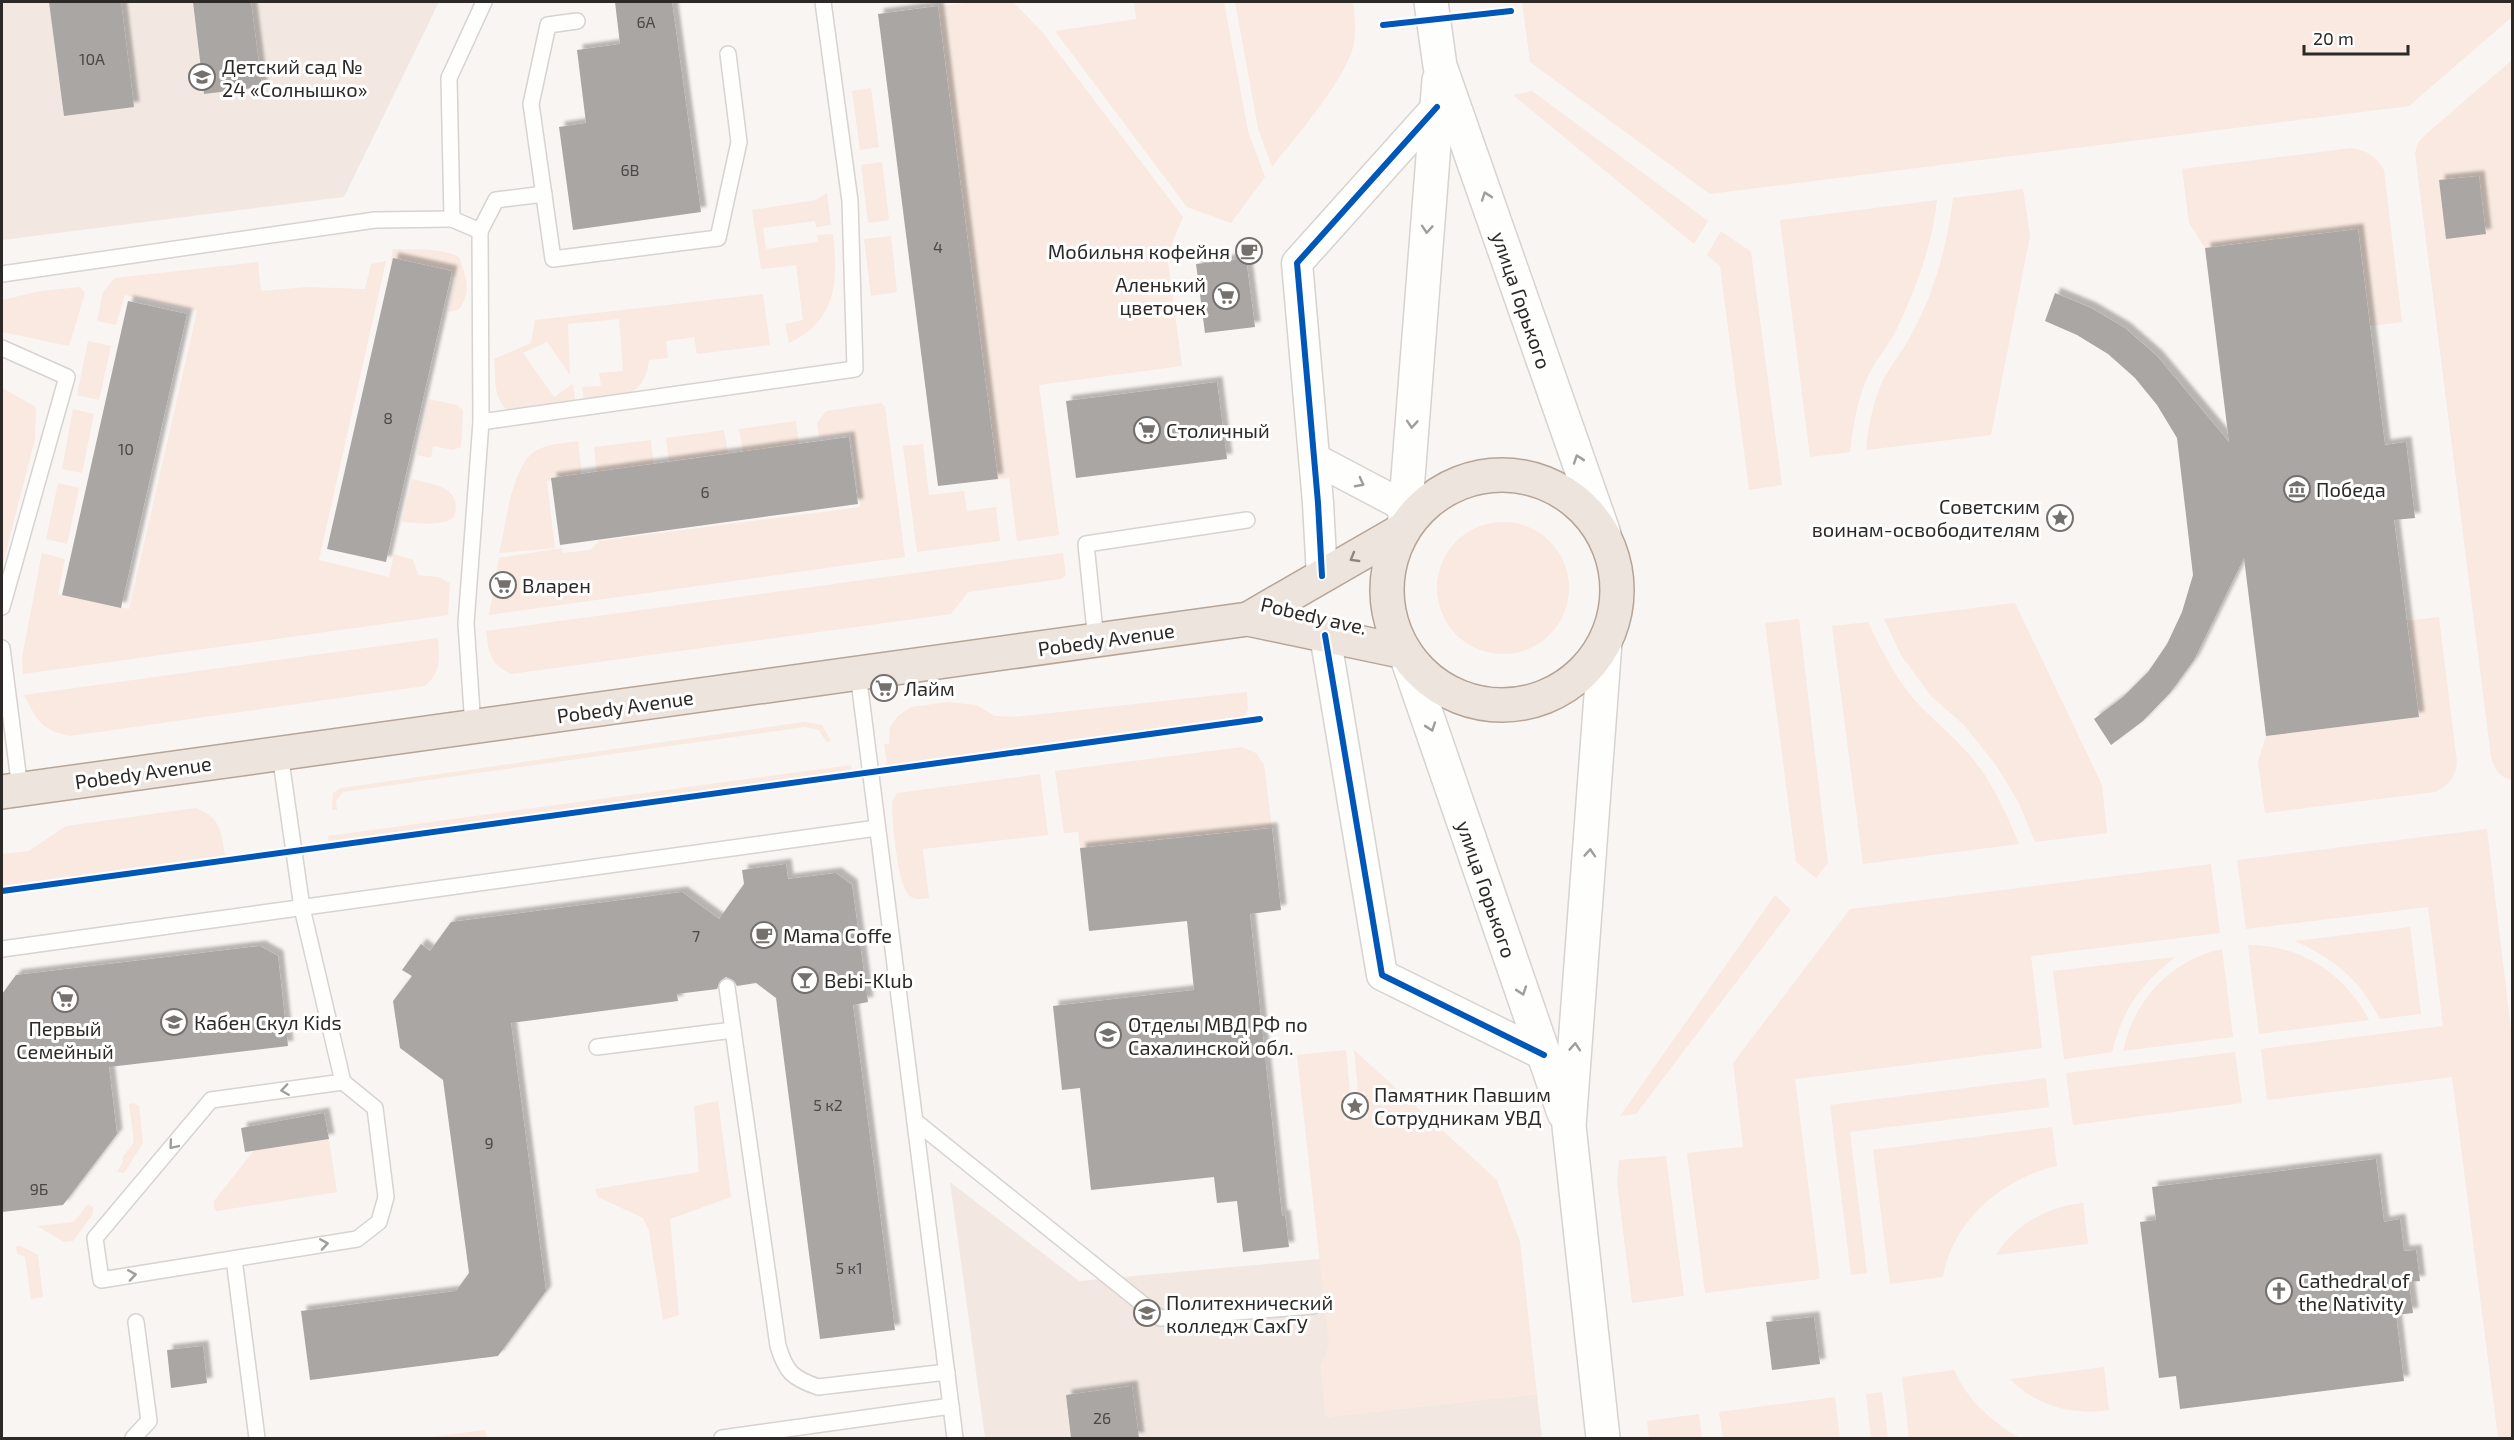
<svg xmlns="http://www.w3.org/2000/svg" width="2514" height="1440" font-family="'Exo 2',sans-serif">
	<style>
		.built { fill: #f2e8e1 }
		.green { fill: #f9e9e0 }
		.building { fill: #a9a6a4; filter: url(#shadow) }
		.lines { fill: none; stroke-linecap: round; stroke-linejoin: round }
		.lane-casing { stroke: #d6d3d1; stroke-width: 18 }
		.street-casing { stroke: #d6d3d1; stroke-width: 33 }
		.secondary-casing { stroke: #d6d3d1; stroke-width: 36 }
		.primary-casing { stroke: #b6a597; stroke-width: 36 }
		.lane { stroke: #fefefd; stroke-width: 15 }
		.street { stroke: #fefefd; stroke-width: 30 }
		.secondary { stroke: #fefefd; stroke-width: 33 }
		.primary { stroke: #ede4dd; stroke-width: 33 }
		.cycleway-casing { stroke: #fff; stroke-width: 10 }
		.cycleway { stroke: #0057b8; stroke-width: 6 }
		.oneway { stroke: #a09e9d }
		.oneway2 { stroke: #8c8682 }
		.labels { text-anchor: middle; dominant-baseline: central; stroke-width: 6; stroke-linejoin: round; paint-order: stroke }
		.number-label { font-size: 16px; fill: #4b4846 }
		.poi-label { font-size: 20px; fill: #2c2927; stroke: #fff; text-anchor: start }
		.street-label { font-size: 20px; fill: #2c2927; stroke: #fff }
	</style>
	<defs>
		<filter id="shadow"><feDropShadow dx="5.5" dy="-5.5" stdDeviation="1.5" flood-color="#0004"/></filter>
	</defs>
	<rect width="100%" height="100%" fill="#f9f5f2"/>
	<g class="built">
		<polygon points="2,2 439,2 344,197 2,240"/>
		<polygon points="950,1182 1079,1281 1320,1259 1330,1346 1321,1365 1326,1417 1537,1394 1542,1438 985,1438"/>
	</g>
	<g class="green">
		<polygon points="977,2 1013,2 1043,33 1183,217 1167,255 1182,366 1039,385 1059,535 1017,541 1009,478 998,479 938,6"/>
		<polygon points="1134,2 1224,2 1248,131 1265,177 1231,223 1187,207 1055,31 1136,19"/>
		<path d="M1235 2H1353C1355 16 1356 29 1354 43 1348 77 1295 138 1272 167L1258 128Z"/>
		<polygon points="1522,2 2512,2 2512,17 2409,106 1710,194 1530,62"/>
		<path d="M2512 60V780C2499 777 2495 770 2491 757L2415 153 2418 143 2425 135Z"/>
		<polygon points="871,88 879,147 860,150 852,91"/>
		<polygon points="1532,91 1708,221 1694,244 1513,95"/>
		<path d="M2352 148C2367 151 2376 156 2384 170L2402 322 2370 326 2358 230 2205 248 2189 223 2182 169Z"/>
		<polygon points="882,162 889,220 868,223 861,165"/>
		<path d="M2023 189 2030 236 1991 435 1866 450C1868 428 1873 403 1882 382 1890 366 1903 351 1911 335 1935 292 1947 246 1953 198Z"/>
		<path d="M827 193 831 225 816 227 815 221 763 228 766 249 818 242 817 235 833 234C838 280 838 320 789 343L785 324 803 320 796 265 761 269 752 210 816 200Z"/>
		<path d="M1937 200C1932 245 1918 283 1899 324 1891 342 1877 358 1868 376 1857 399 1853 427 1850 452L1810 457 1780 220Z"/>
		<polygon points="1721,231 1751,252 1782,485 1749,490 1720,266 1707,255"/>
		<polygon points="891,236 897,292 871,296 864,239"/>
		<path d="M393 249C414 250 440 247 459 257 466 274 472 295 458 310L448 312 456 277 391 262Z"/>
		<polygon points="386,261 319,560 389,577 394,554 413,560 418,575 439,577 450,583 448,615 23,674 22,657 42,553 65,559 58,594 129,609 197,311 125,295 116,325 97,321 103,292 115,278 258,262 261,291 307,287 365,289 371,264"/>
		<polygon points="80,287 85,293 69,346 2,332 2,300 41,291"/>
		<path d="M763 294 770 345 697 354 694 337 666 341 668 358 649 360C645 399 616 398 585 406L582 387 601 386 599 373 623 371 619 319 568 324 570 375 547 342 523 353 554 397 573 384 576 408 511 412C492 401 496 379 494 359L531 343 535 320Z"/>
		<polygon points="88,341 111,346 99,400 77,395"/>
		<polygon points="2,388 36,407 35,439 2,567"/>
		<polygon points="429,399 457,405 463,410 461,447 453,450 433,446 431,458 417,455"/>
		<polygon points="881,403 885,407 905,557 489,615 499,558 562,548 563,553 590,550 599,541 860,507 851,434 819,438 817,423 826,411"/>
		<polygon points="73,409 94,414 82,473 62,469"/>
		<polygon points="796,421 799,444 743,452 739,429"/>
		<polygon points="724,430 728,453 669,461 666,438"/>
		<polygon points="651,440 654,467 597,475 594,447"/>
		<path d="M578 441 582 475 547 481 555 548 499 553C506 526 511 464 537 450 549 444 564 443 578 441Z"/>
		<polygon points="923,444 929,495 964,491 967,511 996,507 1000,541 917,552 903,446"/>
		<path d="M412 479C435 485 463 487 454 517 441 527 419 523 402 522Z"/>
		<polygon points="58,483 79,488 67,544 46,539"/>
		<circle cx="1503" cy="588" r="66"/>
		<path d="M1063 553 1066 575 1061 579 968 592 951 614 511 674C489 663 489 653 486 631Z"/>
		<polygon points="2015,603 2102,785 2107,833 2035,842 2019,803 1996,765 1964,725 1931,696 1901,655 1884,619"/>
		<path d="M2439 617 2457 763C2455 777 2449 785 2435 792L2265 813 2258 762 2266 736 2419 717 2407 621Z"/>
		<polygon points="1799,619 1828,863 1816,878 1796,862 1765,623"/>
		<path d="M1868 622C1882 652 1898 683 1921 707 1943 729 1967 748 1984 774 1999 797 2009 820 2019 844L1863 864 1832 626Z"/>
		<path d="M438 638C439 660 442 670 425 686L70 736C41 730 37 720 24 695Z"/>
		<polygon points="1247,692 1248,709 1245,716 887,765 884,744 889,744 890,727 898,716 911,707 948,702 976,705 995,716 1014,717"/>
		<polygon points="804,722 822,725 831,741 826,742 819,730 804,727 343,792 336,801 337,810 332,810 333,793 341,788"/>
		<polygon points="1242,747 1256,753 1264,765 1272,828 1080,848 1078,832 1064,833 1055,771"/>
		<polygon points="851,765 852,770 329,841 328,836"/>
		<path d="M1040 774 1048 835 923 849 929 898C922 899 915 900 910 896 897 885 894 830 892 812V802L897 793Z"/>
		<path d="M196 808C221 818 221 831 225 855L2 886V854L29 851 66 826Z"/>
		<polygon points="2487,829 2512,1038 2512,1438 2498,1438 2452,1077 2267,1100 2261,1049 2443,1026 2428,907 2246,929 2237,860"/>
		<polygon points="2211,864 2220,933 2031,956 2042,1048 1795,1079 1820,1279 1705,1293 1687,1153 1743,1147 1733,1063 1850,909"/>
		<polygon points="1775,895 1791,910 1636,1114 1620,1116"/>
		<path d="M2410 927 2421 1014 2380 1019C2359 979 2336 960 2295 941Z"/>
		<path d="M2248 945C2301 945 2344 973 2369 1020L2259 1034Z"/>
		<path d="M2222 949 2233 1037 2123 1051C2134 1000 2171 960 2222 949Z"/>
		<path d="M2175 957C2140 985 2123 1008 2112 1052L2064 1059 2053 971Z"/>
		<polygon points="1346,1050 1350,1093 1343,1094 1345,1121 1368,1118 1365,1092 1358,1092 1354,1050 1497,1180 1520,1242 1537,1394 1326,1417 1321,1365 1329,1345 1297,1055"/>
		<polygon points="2235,1052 2242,1103 2073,1125 2066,1073"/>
		<polygon points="2046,1078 2049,1107 1850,1132 1867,1273 1851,1275 1830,1105"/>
		<polygon points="718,1101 731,1197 670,1219 679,1315 663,1320 649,1231 643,1218 598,1197 595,1189 699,1172 694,1106"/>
		<polygon points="134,1103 139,1106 143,1143 124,1173 117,1172 123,1162 122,1158 134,1142 129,1104"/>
		<polygon points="291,1119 295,1144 329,1139 337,1192 217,1211 214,1208 214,1201 277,1121"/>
		<path d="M2052 1127 2057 1166C2003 1178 1953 1220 1943 1277L1890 1284 1873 1150Z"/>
		<polygon points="1666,1156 1684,1296 1632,1303 1617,1183 1619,1160"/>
		<path d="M2083 1203 2088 1244 1996 1255C2015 1224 2047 1207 2083 1203Z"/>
		<polygon points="88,1204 93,1207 93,1214 73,1241 64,1242 37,1226 74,1222"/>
		<polygon points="16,1246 21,1246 38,1255 43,1297 31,1299 25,1257 17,1254"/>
		<path d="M2104 1367 2109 1410C2071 1416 2037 1406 2010 1379Z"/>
		<path d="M1954 1370C1967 1400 1993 1423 2020 1438H1909L1902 1377Z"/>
		<polygon points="1882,1392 1888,1438 1871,1438 1866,1394"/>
		<polygon points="1835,1397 1840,1438 1723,1438 1719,1412"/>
		<polygon points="1699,1414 1702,1438 1649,1438 1647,1421"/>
		<polygon points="485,1430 487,1438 424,1438"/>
	</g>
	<g class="building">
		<polygon points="49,2 121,2 134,107 64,116"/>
		<polygon points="193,2 251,2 262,87 204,94"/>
		<polygon points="615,2 672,2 701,212 573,230 559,127 586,123 577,50 620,44"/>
		<polygon points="938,6 998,479 938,486 878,14"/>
		<polygon points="2479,176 2486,234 2446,239 2439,180"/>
		<polygon points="2358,229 2385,445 2406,442 2415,518 2394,520 2419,717 2266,736 2244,558 2194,660 2170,693 2143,721 2111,745 2094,719 2123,697 2148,672 2167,644 2182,612 2193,575 2177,438 2157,405 2135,378 2108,354 2077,335 2045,321 2055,293 2091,308 2125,328 2157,356 2229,442 2205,248"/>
		<polygon points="393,258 452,271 386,562 327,549"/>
		<polygon points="1246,258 1255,327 1205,333 1196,264"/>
		<polygon points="128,301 187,314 121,608 62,595"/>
		<polygon points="1217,382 1227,459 1076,478 1066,401"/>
		<polygon points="849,437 858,504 560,545 551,478"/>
		<polygon points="1272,828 1281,910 1250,914 1282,1216 1285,1215 1289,1247 1243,1252 1237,1201 1217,1203 1214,1177 1091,1190 1080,1088 1062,1090 1053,1006 1194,990 1187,921 1089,931 1080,848"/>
		<polygon points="786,864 788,879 836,873 852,885 868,1002 853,1005 895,1330 820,1339 776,998 756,983 737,986 734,981 726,977 721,980 717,989 677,994 678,1001 511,1023 546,1291 498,1356 310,1380 301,1311 456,1291 469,1273 443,1080 400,1048 393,1001 412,976 402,970 421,944 430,951 451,922 682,892 719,919 744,884 742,870"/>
		<polygon points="260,946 278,956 288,1046 109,1067 117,1134 63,1205 2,1212 2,994 16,975"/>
		<polygon points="324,1113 329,1139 245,1152 241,1128"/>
		<polygon points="2376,1159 2384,1222 2400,1219 2404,1251 2416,1250 2420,1281 2409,1282 2413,1313 2396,1315 2404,1381 2180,1409 2176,1376 2159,1378 2140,1222 2156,1220 2152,1187"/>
		<polygon points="1814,1317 1820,1364 1772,1370 1766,1322"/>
		<polygon points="203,1346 207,1383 171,1388 167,1350"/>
		<polygon points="1132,1386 1139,1438 1071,1438 1066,1395"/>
	</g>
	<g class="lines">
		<defs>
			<g id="lane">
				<polyline points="577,21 548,25 531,104 553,259 718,238 739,142 728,54"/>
				<polyline points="480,231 496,200 544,194"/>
				<polyline points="2,274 375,220 452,219"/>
				<polyline points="2,348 67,377 2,607"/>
				<polyline points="481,422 855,369 850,201 823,2"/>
				<polyline points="1096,641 1086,544 1247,520"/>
				<polyline points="2,648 20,789"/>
				<polyline points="858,673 955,1438"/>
				<polyline points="473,727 466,623 481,422 480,231 452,219 449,78 484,2"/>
				<polyline points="280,754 302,908 343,1082 375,1108 386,1197 379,1222 357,1239 101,1280 95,1238 211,1100 343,1082"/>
				<polyline points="2,949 877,828"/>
				<polyline points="727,987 733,1030"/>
				<path d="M597 1047 733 1030 778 1346C786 1372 792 1378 818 1387L947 1372"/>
				<polyline points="915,1121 1160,1318 1313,1306"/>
				<polyline points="234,1259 257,1438"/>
				<polyline points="133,1438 149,1421 136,1322"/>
				<polyline points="722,1438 951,1406"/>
			</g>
			<g id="street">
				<polyline points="1315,459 1406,507"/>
				<polyline points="1322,576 1318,503 1297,263 1437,107"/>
				<polyline points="1325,635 1382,975 1544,1055"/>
			</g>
			<g id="secondary">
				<polyline points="1431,2 1440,66 1604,534"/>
				<polyline points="1404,529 1439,80"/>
				<polyline points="1405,652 1564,1113"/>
				<polyline points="1603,1438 1569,1126 1605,642"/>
			</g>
			<g id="primary">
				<circle cx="1502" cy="590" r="115"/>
				<polyline points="1248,619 1404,529"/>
				<polyline points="2,792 1248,619 1405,652"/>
			</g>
		</defs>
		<use href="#lane" class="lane-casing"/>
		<use href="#street" class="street-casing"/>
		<use href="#secondary" class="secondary-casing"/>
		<use href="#primary" class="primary-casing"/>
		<use href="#lane" class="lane"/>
		<use href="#street" class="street"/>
		<use href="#secondary" class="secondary"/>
		<use href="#primary" class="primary"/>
		<defs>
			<g id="cycleway">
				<polyline points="1383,25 1511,11"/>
				<polyline points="1322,576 1318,503 1297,263 1437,107"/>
				<polyline points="1325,635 1382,975 1544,1055"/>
				<polyline points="2,891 1260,719"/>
			</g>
		</defs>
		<use href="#cycleway" class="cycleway-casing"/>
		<use href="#cycleway" class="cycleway"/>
	</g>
	<defs><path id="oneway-chevron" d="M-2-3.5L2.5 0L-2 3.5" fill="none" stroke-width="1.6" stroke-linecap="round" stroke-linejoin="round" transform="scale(1.5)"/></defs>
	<g class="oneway">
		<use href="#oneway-chevron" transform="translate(1486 196) rotate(-109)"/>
		<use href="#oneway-chevron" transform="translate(1427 229) rotate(94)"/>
		<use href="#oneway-chevron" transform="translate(1412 424) rotate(94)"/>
		<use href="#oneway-chevron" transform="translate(1578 459) rotate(-109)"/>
		<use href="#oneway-chevron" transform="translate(1360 483) rotate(28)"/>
		<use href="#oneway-chevron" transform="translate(1431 727) rotate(71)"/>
		<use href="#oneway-chevron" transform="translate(1590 853) rotate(-86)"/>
		<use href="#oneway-chevron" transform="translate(1522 991) rotate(71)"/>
		<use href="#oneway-chevron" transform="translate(1575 1047) rotate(-86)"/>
		<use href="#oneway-chevron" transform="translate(285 1090) rotate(172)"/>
		<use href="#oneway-chevron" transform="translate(173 1145) rotate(130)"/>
		<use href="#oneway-chevron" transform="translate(324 1244) rotate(-9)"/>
		<use href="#oneway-chevron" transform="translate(132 1275) rotate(-9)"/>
	</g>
	<use class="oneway2" href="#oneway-chevron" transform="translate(1354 558) rotate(150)"/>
	<defs>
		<symbol id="school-ring" viewBox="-11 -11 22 22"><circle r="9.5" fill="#fff" stroke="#74706e" stroke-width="1.5"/><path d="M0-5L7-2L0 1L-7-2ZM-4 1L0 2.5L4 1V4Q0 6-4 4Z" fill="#74706e"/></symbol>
		<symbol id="cafe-ring" viewBox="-11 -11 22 22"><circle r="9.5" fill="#fff" stroke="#74706e" stroke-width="1.5"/><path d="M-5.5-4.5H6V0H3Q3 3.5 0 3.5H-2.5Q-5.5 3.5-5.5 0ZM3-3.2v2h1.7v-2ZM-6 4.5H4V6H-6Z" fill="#74706e"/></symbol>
		<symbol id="supermarket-ring" viewBox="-11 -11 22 22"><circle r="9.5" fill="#fff" stroke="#74706e" stroke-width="1.5"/><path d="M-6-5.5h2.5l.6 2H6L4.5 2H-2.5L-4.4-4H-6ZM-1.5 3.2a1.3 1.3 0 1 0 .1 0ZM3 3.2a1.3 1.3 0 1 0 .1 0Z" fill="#74706e"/></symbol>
		<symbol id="museum-ring" viewBox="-11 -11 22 22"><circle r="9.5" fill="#fff" stroke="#74706e" stroke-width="1.5"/><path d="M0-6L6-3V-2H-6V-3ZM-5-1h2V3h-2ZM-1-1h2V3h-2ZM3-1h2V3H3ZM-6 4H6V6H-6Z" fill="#74706e"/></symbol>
		<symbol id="sight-ring" viewBox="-11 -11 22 22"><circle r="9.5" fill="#fff" stroke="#74706e" stroke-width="1.5"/><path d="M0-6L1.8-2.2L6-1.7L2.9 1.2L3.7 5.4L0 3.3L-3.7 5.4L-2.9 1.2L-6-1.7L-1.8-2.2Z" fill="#74706e"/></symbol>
		<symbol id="bar-ring" viewBox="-11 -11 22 22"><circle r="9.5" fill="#fff" stroke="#74706e" stroke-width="1.5"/><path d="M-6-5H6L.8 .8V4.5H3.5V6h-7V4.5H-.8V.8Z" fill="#74706e"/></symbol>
		<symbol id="university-ring" viewBox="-11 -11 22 22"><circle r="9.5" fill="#fff" stroke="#74706e" stroke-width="1.5"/><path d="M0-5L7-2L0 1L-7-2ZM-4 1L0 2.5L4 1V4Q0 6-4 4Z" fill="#74706e"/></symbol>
		<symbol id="church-ring" viewBox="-11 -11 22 22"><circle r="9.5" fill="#fff" stroke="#74706e" stroke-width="1.5"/><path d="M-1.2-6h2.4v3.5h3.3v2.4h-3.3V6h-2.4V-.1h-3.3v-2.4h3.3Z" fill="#74706e"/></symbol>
	</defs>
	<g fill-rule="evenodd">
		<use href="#school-ring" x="187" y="62" width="30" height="30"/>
		<use href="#cafe-ring" x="1234" y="236" width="30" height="30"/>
		<use href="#supermarket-ring" x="1211" y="281" width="30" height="30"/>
		<use href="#supermarket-ring" x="1132" y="415" width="30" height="30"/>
		<use href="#museum-ring" x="2282" y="474" width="30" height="30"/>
		<use href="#sight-ring" x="2045" y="503" width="30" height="30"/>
		<use href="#supermarket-ring" x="488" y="570" width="30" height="30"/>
		<use href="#supermarket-ring" x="869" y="673" width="30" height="30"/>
		<use href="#cafe-ring" x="749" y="920" width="30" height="30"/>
		<use href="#bar-ring" x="790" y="965" width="30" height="30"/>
		<use href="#supermarket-ring" x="50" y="984" width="30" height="30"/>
		<use href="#school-ring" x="159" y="1007" width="30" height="30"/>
		<use href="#university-ring" x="1093" y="1020" width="30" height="30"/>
		<use href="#sight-ring" x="1340" y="1091" width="30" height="30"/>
		<use href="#church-ring" x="2264" y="1276" width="30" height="30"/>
		<use href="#university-ring" x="1132" y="1298" width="30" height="30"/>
	</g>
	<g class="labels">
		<g class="number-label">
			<text x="646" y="21">6А</text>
			<text x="92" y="58">10А</text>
			<text x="630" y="169">6В</text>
			<text x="938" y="246">4</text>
			<text x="388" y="417">8</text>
			<text x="126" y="448">10</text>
			<text x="705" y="491">6</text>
			<text x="696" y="935">7</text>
			<text x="828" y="1104">5 к2</text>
			<text x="489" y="1142">9</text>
			<text x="39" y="1188">9Б</text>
			<text x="849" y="1267">5 к1</text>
			<text x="1102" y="1417">26</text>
		</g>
		<g class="poi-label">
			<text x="222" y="66">Детский сад №<tspan x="222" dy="23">24 «Солнышко»</tspan></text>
			<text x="1230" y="251" text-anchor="end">Мобильня кофейня</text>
			<text x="1206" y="284" text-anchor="end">Аленький<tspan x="1206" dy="23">цветочек</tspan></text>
			<text x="1166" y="430">Столичный</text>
			<text x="2316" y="489">Победа</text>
			<text x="2040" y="506" text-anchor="end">Советским<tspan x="2040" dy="23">воинам-освободителям</tspan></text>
			<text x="522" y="585">Вларен</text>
			<text x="904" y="688">Лайм</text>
			<text x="783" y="935">Mama Coffe</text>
			<text x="824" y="980">Bebi-Klub</text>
			<text x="194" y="1022">Кабен Скул Kids</text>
			<text x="1128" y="1024">Отделы МВД РФ по<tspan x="1128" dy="23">Сахалинской обл.</tspan></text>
			<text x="65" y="1028" text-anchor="middle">Первый<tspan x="65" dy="23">Семейный</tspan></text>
			<text x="1374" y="1094">Памятник Павшим<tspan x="1374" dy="23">Сотрудникам УВД</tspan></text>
			<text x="2298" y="1280">Cathedral of<tspan x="2298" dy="23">the Nativity</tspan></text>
			<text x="1166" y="1302">Политехнический<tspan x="1166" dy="23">колледж СахГУ</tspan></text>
		</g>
		<g class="street-label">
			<text transform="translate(1522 300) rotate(71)">улица Горького</text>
			<text transform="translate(1314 615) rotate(13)">Pobedy ave.</text>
			<text transform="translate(1106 639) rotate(-8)">Pobedy Avenue</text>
			<text transform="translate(625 706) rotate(-8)">Pobedy Avenue</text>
			<text transform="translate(143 772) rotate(-8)">Pobedy Avenue</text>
			<text transform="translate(1487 889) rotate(71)">улица Горького</text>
		</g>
	</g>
	<rect width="2514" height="1440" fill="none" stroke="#2c2927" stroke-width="6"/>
	<path d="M2304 45v9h104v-9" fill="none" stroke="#2c2927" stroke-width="3"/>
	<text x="2313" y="45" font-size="18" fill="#2c2927" stroke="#ffffff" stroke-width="4.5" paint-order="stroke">20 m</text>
</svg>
